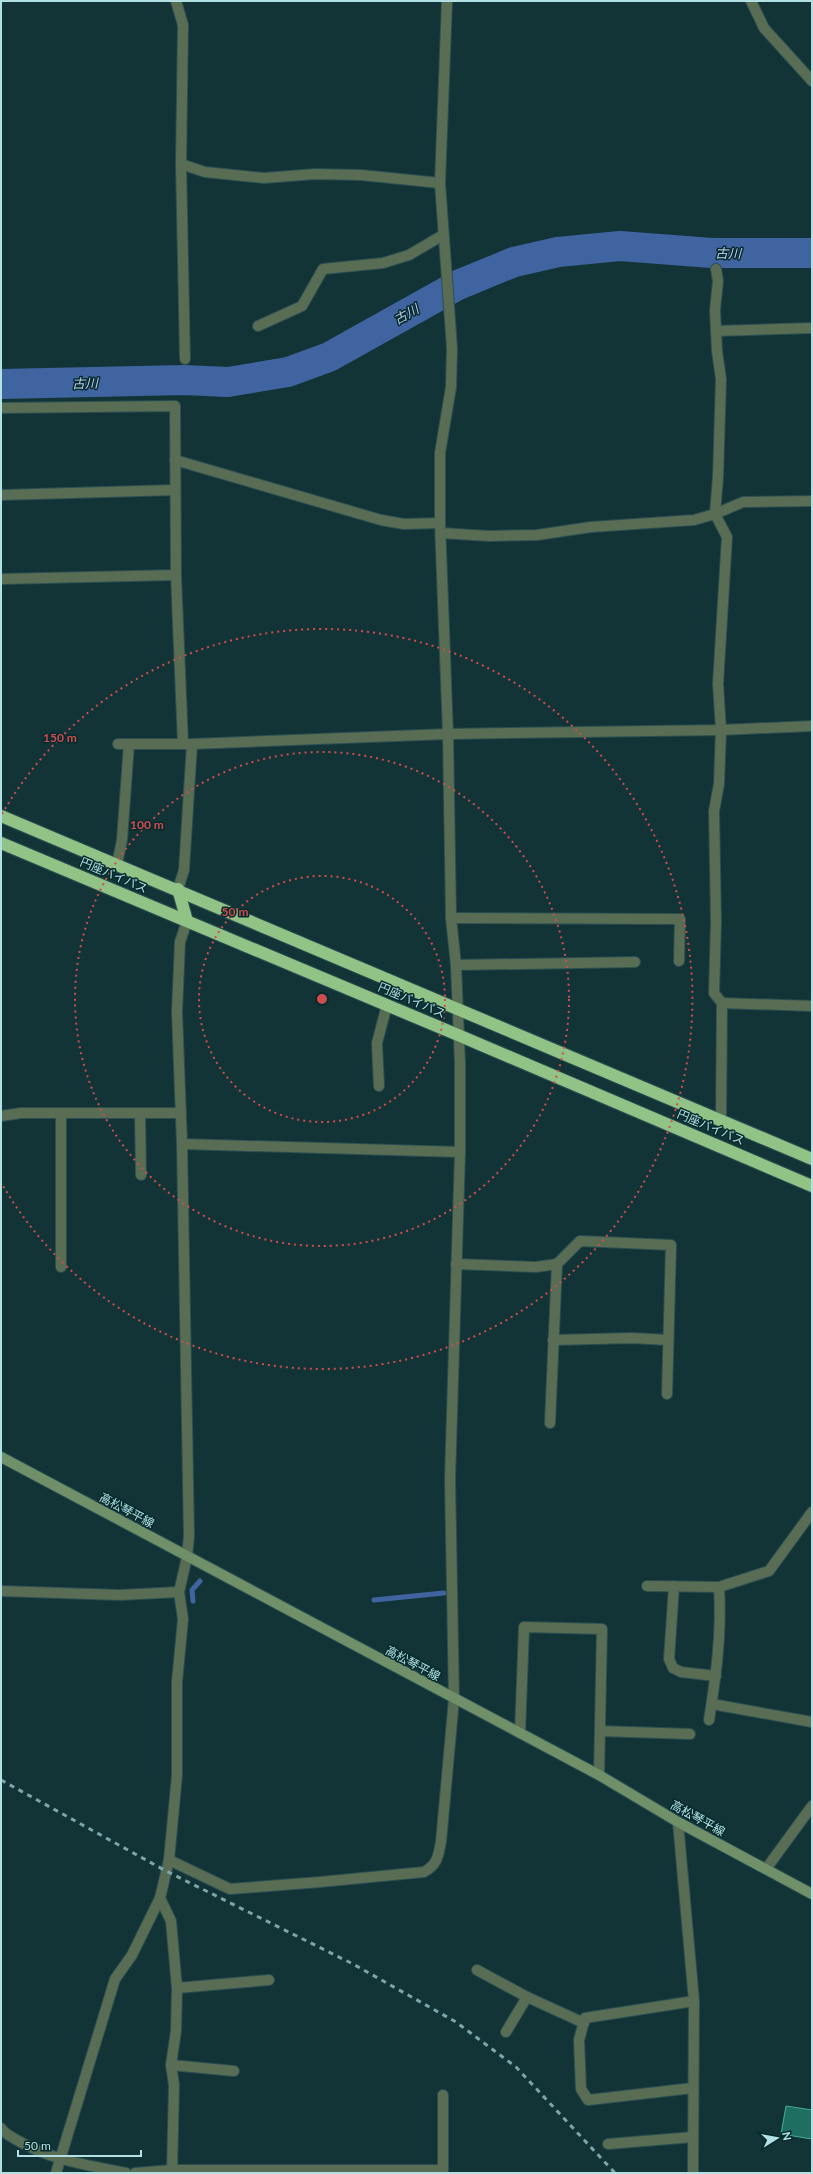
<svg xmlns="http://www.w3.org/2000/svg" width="813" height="2174" font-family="Lato,'Noto Sans JP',sans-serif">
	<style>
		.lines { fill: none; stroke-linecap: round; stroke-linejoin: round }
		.stream { stroke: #4064a0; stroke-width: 5 }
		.river { stroke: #4064a0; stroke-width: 30 }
		.building { fill: #1e6f62; stroke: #46ad9c }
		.street-casing { stroke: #2c5052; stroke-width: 12 }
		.secondary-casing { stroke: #2c5052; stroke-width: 12 }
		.highway-casing { stroke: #2c5052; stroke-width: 14 }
		.street { stroke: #596d55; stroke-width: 10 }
		.secondary { stroke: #709069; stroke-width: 10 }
		.highway { stroke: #91c387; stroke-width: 12 }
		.rail { stroke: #7ca6a9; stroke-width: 3; stroke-dasharray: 5 5; stroke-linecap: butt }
		.ring { fill: none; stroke: #cf4d4e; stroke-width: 2; stroke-dasharray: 2 4 }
		.labels { text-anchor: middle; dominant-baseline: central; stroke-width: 3; stroke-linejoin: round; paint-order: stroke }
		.street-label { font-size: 12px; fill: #b2e1e4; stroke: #062a2c }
		.water-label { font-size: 13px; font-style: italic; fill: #bacff2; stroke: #062a2c }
		.centre { fill: #cf4d4e; stroke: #062a2c; stroke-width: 2 }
		.ring-label { font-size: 12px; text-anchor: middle; font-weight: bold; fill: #cf4d4e; stroke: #062a2c; stroke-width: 3; stroke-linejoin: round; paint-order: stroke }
	</style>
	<rect width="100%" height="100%" fill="#123436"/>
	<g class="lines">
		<g class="stream">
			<polyline points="374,1600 444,1593"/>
			<polyline points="193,1601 192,1590 200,1581"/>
		</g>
		<polyline class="river" points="1,384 184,380 228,382 288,372 329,357 458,285 514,262 558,252 620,246 712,253 812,253"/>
	</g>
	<polygon class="building" points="786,2106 812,2110 812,2139 781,2134"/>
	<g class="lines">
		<defs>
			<g id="street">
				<polyline points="176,1 183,25 181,164 185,359"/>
				<polyline points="751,1 764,28 812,81"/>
				<polyline points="181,164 205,172 264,178 315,174 361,175 440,183"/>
				<polyline points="716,269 718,281 715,310 717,351 721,379 718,477 715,514 727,537 718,684 721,730 719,784 714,811 716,922 714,993 722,1003 721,1120"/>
				<polyline points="258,326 302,306 323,269 383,263 409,255 443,235"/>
				<polyline points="716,331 812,328"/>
				<polyline points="1,408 175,406 176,575 183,744 192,744 184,870 178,889"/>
				<polyline points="175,460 381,520 404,524 440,523"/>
				<polyline points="1,495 175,490"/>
				<polyline points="441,533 489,536 537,535 591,527 694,520 715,514 743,502 812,501"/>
				<polyline points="1,579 176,575"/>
				<polyline points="118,744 183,744"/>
				<polyline points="192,744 448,734 721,730 812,726"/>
				<polyline points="117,864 122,840 129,744"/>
				<polyline points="451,918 680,919 679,961"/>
				<polyline points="456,965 635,962"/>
				<polyline points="722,1003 812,1006"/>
				<polyline points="379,1086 377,1043 387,1005"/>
				<polyline points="61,1113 61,1267"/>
				<polyline points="140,1113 141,1175"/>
				<polyline points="1,1116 21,1113 181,1113"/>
				<polyline points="182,1144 460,1152"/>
				<polyline points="456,1264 536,1267 557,1264 580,1241 671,1245 667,1394"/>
				<polyline points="553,1340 632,1338 668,1340"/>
				<polyline points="550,1423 557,1264"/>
				<polyline points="647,1586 719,1587 769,1571 812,1512"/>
				<polyline points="674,1586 669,1659 673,1668 681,1672 716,1676"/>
				<polyline points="1,1591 120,1595 179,1592"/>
				<polyline points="712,1704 812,1722"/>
				<path d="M709 1720C716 1676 722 1632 719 1587"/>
				<polyline points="600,1731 690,1734"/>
				<polyline points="520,1733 524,1627 602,1629 599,1775"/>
				<polyline points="678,1822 694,2001 693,2173"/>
				<path d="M169 1860 230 1889 320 1882 424 1872C438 1864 438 1856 441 1842L454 1699 450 1479 460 1152V1063L456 965 451 918 448 734 440 523V453L451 387 452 348 440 183 447 1"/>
				<polyline points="766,1869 812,1806"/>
				<polyline points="160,1898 171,1921 177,1988 176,2031 171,2065 174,2085 172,2173"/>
				<polyline points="477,1970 527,1997 584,2023"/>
				<polyline points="177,1988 269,1980"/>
				<polyline points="506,2032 527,1997"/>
				<polyline points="171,2065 234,2071"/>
				<polyline points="693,2088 588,2100 581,2089 579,2040 585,2018 694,2001"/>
				<path d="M1 2128C4 2133 10 2136 15 2139 50 2160 87 2165 126 2173"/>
				<polyline points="608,2144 693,2137"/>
				<polyline points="56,2173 115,1979 132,1955 160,1898 169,1860 177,1775 177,1682 183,1619 179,1592 187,1557 189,1536 182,1144 177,1012 180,942 187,921"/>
				<polyline points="135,2173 172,2170 443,2170 443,2095"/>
			</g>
			<polyline id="secondary" points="1,1457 599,1775 678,1822 812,1894"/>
			<g id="highway">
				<polyline points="1,816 812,1159"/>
				<polyline points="1,843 458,1035 812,1186"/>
				<polyline points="178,889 187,921"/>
			</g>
		</defs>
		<use href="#street" class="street-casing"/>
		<use href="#secondary" class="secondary-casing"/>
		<use href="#highway" class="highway-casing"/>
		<use href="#street" class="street"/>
		<use href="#secondary" class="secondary"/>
		<use href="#highway" class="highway"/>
		<polyline class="rail" points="1,1780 166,1871 353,1964 456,2022 516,2067 615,2173"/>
	</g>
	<g class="ring">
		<circle cx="322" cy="999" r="123"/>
		<circle cx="322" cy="999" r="247"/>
		<path d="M2 814A370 370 0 1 1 2 1184"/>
	</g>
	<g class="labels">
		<g class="street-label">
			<text transform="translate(114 875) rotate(23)">円座バイパス</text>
			<text transform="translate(412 1000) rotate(23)">円座バイパス</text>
			<text transform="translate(711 1127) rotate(23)">円座バイパス</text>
			<text transform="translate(127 1510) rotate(28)">高松琴平線</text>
			<text transform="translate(413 1663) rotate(28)">高松琴平線</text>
			<text transform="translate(698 1818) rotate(29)">高松琴平線</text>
		</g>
		<g class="water-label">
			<text transform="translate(728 253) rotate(1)">古川</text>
			<text transform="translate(406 314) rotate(-29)">古川</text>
			<text transform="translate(85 383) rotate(-1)">古川</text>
		</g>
	</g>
	<circle cx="322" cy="999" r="6" class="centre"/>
	<g class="ring-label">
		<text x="60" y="742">150 m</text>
		<text x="147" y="829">100 m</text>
		<text x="235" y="916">50 m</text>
	</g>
	<rect width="813" height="2174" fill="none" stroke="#b2e1e4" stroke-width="4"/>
	<g transform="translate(777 2138) rotate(79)" stroke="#062a2c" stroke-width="3" paint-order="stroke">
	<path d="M0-3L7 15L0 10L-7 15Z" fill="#b2e1e4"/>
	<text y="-6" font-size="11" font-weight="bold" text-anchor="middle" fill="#b2e1e4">N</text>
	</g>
	<path d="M18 2150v6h123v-6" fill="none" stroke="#b2e1e4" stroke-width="2"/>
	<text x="24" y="2150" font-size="12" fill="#b2e1e4" stroke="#062a2c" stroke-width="3" paint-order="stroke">50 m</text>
</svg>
